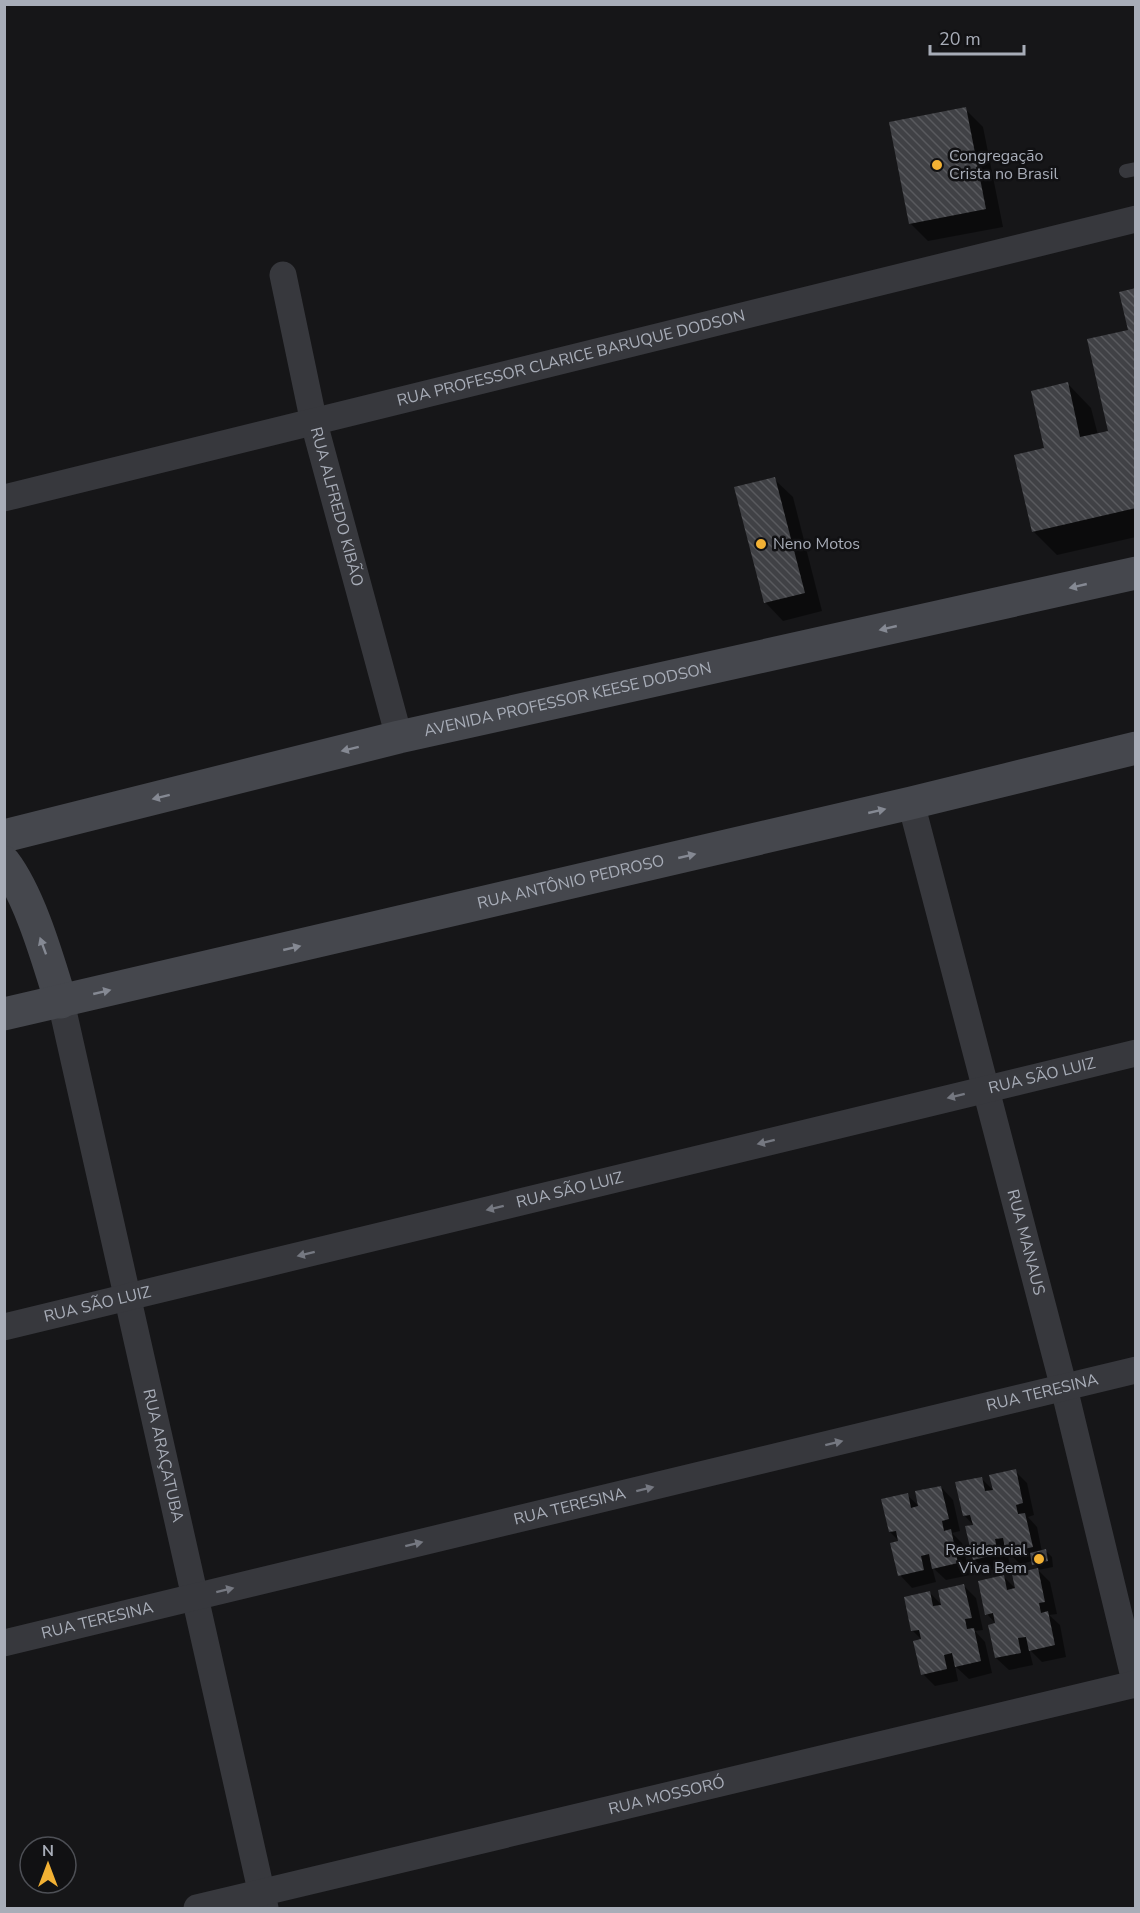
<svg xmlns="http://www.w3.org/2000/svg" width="1140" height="1913" font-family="'Nunito Sans',sans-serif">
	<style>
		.shadow { fill: #0007 }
		.building { fill: url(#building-back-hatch) }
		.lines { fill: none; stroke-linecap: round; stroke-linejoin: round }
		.lane { stroke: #37383d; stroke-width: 14 }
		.street { stroke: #37383d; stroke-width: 27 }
		.secondary { stroke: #45474d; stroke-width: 33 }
		.oneway { fill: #858993 }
		.oneway2 { fill: #757881 }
		.poi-dot { fill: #f2b134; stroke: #111113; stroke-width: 2 }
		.labels { text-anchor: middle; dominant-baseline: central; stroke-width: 5; stroke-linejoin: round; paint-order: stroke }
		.poi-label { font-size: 16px; fill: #a8adb8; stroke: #111113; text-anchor: start }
		.street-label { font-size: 16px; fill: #a8adb8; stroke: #111113 }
	</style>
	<defs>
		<pattern id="building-back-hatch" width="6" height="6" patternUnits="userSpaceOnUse" patternTransform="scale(1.5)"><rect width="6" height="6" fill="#404145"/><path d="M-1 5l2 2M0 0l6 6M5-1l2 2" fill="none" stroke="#595a5e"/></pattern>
	</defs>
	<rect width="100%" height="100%" fill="#161618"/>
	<g class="shadow">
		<polygon points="965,109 983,127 1003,227 928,241 910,223"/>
		<polygon points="1136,290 1136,537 1057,555 1033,531 1046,449 1068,384 1091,408 1098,435 1110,432"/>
		<polygon points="774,479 793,497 822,611 783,621 765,602"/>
		<polygon points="1015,1471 1027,1483 1034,1515 1028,1517 1037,1527 1042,1552 1046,1551 1052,1557 1053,1567 1038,1570 1050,1582 1057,1614 1049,1615 1060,1625 1066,1657 1042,1662 1029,1649 1033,1665 1009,1670 996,1658 996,1624 987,1614 1004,1577 1017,1590 1013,1575 1039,1569 1033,1561 1020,1564 1007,1551 1010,1566 986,1571 974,1559 974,1526 964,1515 981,1478 994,1491"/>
		<polygon points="941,1487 953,1500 960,1531 952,1533 962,1543 970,1575 946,1580 932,1567 936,1582 912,1588 900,1575 900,1542 890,1532 907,1495 920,1507"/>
		<polygon points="964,1586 976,1598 983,1630 975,1631 985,1642 992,1673 969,1679 955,1666 958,1681 935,1686 923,1674 923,1641 913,1631 930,1593 943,1606"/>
	</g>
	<g class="building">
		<polygon points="966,107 986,209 909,224 889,122"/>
		<polygon points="1136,288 1136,508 1032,532 1014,455 1044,448 1031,391 1068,382 1080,437 1108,431 1087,339 1128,330 1119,292"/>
		<polygon points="775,477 805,593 764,603 734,487"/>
		<polygon points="1016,1469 1023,1503 1016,1505 1018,1514 1025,1513 1033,1547 1006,1553 1003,1538 995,1539 998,1554 973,1560 965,1526 973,1525 970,1515 963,1516 955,1482 982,1477 985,1491 993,1490 989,1475"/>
		<polygon points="941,1486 949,1519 942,1521 944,1531 951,1529 958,1563 932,1569 929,1554 921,1556 924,1570 898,1576 890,1543 898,1541 896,1531 889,1532 881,1499 908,1493 911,1508 918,1506 915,1491"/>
		<polygon points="1046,1549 1048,1561 1032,1565 1030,1553"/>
		<polygon points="1038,1568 1045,1602 1039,1603 1041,1613 1048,1611 1055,1645 1029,1651 1026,1637 1018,1638 1021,1653 995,1658 988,1625 995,1623 993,1613 985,1615 978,1581 1004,1575 1007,1590 1015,1588 1012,1574"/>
		<polygon points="964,1584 972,1618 965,1619 967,1629 974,1628 981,1661 955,1667 952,1653 944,1655 947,1669 921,1675 913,1641 921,1639 919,1630 911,1631 904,1597 930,1591 933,1606 941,1605 938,1590"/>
	</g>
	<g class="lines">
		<polyline class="lane" points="1126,171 1136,169"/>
		<g class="street">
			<path id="s1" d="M283 275 314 423 399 737"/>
			<path id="s2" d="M4 498 1136 219"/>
			<path id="s3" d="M911 803 1064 1388 1136 1685"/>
			<path id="s4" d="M61 1002 265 1908"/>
			<path id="s5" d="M4 1327 1136 1053"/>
			<path id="s6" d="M4 1643 1136 1370"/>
			<path id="s7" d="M197 1908 1135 1684"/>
		</g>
		<g class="secondary">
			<path id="s8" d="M4 836 399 737 1136 573"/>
			<path d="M4 862C30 896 48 960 61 1002"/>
			<path id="s9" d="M4 1014 911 803 1136 748"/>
		</g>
	</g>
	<defs><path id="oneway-solid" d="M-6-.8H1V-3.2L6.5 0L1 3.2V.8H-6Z" transform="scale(1.5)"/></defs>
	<g class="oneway">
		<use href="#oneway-solid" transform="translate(1078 586) rotate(167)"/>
		<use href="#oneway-solid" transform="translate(888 628) rotate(167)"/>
		<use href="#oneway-solid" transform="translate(350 749) rotate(166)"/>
		<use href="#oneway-solid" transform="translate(161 797) rotate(166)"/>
		<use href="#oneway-solid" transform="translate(877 811) rotate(-13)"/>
		<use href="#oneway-solid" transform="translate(687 856) rotate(-13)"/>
		<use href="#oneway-solid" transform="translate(43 946) rotate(-110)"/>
		<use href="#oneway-solid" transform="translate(292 948) rotate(-13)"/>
		<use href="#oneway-solid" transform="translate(102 992) rotate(-13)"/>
	</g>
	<g class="oneway2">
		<use href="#oneway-solid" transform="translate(956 1096) rotate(166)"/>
		<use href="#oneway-solid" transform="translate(766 1142) rotate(166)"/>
		<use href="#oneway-solid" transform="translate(495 1208) rotate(166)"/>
		<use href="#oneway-solid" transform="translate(306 1254) rotate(166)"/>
		<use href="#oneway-solid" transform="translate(834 1443) rotate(-14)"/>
		<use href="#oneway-solid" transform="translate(645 1489) rotate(-14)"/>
		<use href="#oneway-solid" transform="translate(414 1544) rotate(-14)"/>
		<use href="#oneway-solid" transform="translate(225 1590) rotate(-14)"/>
	</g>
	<g class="poi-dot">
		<circle cx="937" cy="165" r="6"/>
		<circle cx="761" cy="544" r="6"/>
		<circle cx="1039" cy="1559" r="6"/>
	</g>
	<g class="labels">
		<g class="poi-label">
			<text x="949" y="156">Congregação<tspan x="949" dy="18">Crista no Brasil</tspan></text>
			<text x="773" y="544">Neno Motos</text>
			<text x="1027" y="1550" text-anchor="end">Residencial<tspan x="1027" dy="18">Viva Bem</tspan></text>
		</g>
		<g class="street-label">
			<text stroke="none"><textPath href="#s2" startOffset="584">RUA PROFESSOR CLARICE BARUQUE DODSON</textPath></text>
			<text stroke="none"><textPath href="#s1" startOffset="238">RUA ALFREDO KIBÃO</textPath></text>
			<text stroke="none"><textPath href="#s8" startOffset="580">AVENIDA PROFESSOR KEESE DODSON</textPath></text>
			<text stroke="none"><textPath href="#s9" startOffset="582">RUA ANTÔNIO PEDROSO</textPath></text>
			<text stroke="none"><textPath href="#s5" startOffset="1068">RUA SÃO LUIZ</textPath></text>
			<text stroke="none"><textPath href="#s5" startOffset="582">RUA SÃO LUIZ</textPath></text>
			<text stroke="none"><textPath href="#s3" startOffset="454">RUA MANAUS</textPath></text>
			<text stroke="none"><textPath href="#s5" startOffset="96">RUA SÃO LUIZ</textPath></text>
			<text stroke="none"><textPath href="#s6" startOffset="1068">RUA TERESINA</textPath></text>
			<text stroke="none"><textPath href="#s4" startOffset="465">RUA ARAÇATUBA</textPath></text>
			<text stroke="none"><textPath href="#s6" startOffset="582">RUA TERESINA</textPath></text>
			<text stroke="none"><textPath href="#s6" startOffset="96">RUA TERESINA</textPath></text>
			<text stroke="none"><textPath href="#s7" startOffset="483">RUA MOSSORÓ</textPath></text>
		</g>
	</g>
	<rect width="1140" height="1913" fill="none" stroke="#a8adb8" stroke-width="12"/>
	<g transform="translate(48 1865)"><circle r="28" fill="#111113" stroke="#4d4f55" stroke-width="1.5"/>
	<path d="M0-4.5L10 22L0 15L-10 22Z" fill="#f2b134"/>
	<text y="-9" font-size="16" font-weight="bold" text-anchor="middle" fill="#a8adb8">N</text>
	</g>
	<path d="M930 45v9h94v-9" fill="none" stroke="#a8adb8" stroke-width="3"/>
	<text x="939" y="45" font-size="18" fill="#a8adb8" stroke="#111113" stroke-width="4.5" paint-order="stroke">20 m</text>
</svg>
